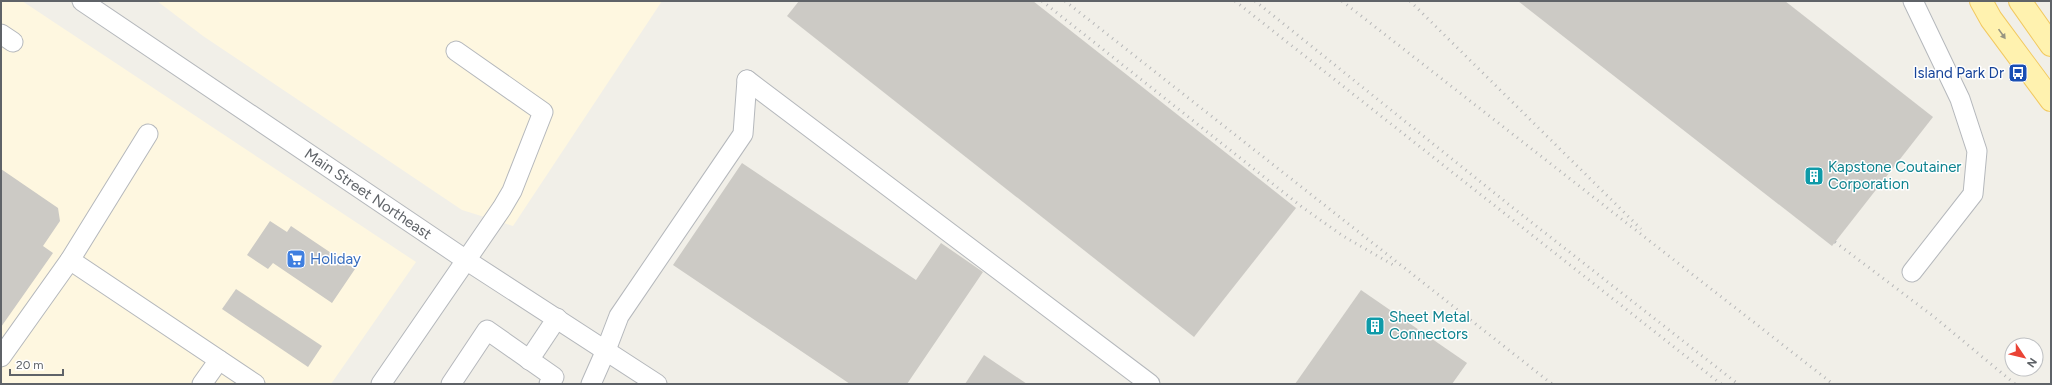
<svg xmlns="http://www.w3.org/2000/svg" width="2052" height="385" font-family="Figtree,sans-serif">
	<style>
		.commercial { fill: #fef7e0 }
		.building { fill: #cccac5 }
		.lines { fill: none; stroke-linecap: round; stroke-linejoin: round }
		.minor-casing { stroke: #b5b8bc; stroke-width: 21 }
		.major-casing { stroke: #f2c960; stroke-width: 24 }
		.minor { stroke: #fff; stroke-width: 19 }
		.major { stroke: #fff2af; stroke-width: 22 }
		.rail { stroke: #b6b7b8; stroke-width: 3; stroke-dasharray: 1 5; stroke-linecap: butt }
		.oneway { fill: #979581 }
		.labels { text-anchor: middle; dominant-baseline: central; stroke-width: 3; stroke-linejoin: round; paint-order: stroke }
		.transit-label { font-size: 15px; fill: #164399; stroke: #fff; text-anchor: end }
		.culture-label { font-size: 15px; fill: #0d838f; stroke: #fff; text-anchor: start }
		.street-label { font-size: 15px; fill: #5f6368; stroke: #fff }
		.shop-label { font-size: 15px; fill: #366cbe; stroke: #fff; text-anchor: start }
	</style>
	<rect width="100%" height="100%" fill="#f1efe8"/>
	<g class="commercial">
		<polygon points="1,1 22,1 416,262 331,384 1,384"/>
		<polygon points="157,1 662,1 513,226 462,210 203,36"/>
	</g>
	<g class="building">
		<polygon points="799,1 1033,1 1296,208 1194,337 787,16"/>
		<polygon points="1518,1 1785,1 1933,117 1832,246"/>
		<polygon points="742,163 916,280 941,243 983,272 907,384 850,384 673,265"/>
		<polygon points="1,169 58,208 60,221 43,246 53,253 1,327"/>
		<polygon points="270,221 287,232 291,226 355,269 332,303 273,263 268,269 247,255"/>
		<polygon points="236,289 322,346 308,367 222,309"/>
		<polygon points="1361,290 1467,363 1452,384 1295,384"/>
		<polygon points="984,355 1027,384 965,384"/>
	</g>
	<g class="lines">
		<defs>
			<g id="minor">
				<path id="s1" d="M82 1 466 260 657 384"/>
				<polyline points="1,34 13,42"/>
				<polyline points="747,80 1150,384"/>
				<polyline points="70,260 255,384"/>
				<polyline points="1912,272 1973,194 1977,151 1960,99 1913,1"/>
				<polyline points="1,357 70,260 148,134"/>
				<polyline points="529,360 557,318"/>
				<polyline points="202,384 219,360"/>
				<polyline points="381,384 502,208 512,191 543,112 456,51"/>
				<polyline points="451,384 487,330 554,377 549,384"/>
				<polyline points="591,384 606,350 619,316 743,134 747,80"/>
			</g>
			<g id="major">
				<polyline points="1981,1 1991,19 2051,100"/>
				<polyline points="2020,1 2051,45"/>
			</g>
		</defs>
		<use href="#minor" class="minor-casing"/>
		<use href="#major" class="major-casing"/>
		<use href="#minor" class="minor"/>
		<use href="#major" class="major"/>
		<g class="rail">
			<polyline points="1042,1 1302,207 1343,236 1395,266"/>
			<polyline points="1065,1 1552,384"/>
			<polyline points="1235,1 1721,384"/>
			<polyline points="1255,1 1512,207 1738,384"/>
			<polyline points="1342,1 1833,384"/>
			<polyline points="1410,1 1641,229"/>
			<polyline points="1835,242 1933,316 2015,384"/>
		</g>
	</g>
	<defs><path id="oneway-solid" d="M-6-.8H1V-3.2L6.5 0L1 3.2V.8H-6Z"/></defs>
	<use class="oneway" href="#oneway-solid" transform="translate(2002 34) rotate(55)"/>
	<defs>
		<symbol id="bus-square" viewBox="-11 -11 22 22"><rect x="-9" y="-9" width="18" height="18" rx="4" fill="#1a4fb4" stroke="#fff"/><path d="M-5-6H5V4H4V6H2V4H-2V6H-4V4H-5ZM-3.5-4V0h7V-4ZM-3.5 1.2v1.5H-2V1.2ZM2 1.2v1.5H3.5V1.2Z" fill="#fff"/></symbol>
		<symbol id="building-square" viewBox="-11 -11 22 22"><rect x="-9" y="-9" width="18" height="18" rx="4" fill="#0f9aa8" stroke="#fff"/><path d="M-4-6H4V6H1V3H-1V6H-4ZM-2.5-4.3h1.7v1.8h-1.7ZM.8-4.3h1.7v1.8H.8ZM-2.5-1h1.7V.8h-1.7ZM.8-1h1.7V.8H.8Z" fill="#fff"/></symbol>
		<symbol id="supermarket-square" viewBox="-11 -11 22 22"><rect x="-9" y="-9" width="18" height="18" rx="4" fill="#3f7fe0" stroke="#fff"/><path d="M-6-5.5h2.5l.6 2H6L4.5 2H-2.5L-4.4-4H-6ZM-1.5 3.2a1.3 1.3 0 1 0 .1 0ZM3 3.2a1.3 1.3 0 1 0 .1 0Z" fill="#fff"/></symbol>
	</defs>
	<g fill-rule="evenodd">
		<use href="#bus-square" x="2007" y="62" width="22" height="22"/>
		<use href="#building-square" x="1803" y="165" width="22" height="22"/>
		<use href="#supermarket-square" x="285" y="248" width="22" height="22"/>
		<use href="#building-square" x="1364" y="315" width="22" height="22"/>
	</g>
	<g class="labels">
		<g class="transit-label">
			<text x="2004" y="73">Island Park Dr</text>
		</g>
		<g class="culture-label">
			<text x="1828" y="167">Kapstone Coutainer<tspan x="1828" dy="17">Corporation</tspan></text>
			<text x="1389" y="317">Sheet Metal<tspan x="1389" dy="17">Connectors</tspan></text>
		</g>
		<g class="street-label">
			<text stroke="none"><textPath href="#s1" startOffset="345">Main Street Northeast</textPath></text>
		</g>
		<g class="shop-label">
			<text x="310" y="259">Holiday</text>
		</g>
	</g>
	<rect width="2052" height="385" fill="none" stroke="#5f6368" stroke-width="4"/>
	<g transform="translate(2024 357) rotate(125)"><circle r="19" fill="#ffffff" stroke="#bfc1c3"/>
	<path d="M0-3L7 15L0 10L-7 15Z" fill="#ea4335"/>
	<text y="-6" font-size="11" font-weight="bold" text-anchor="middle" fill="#5f6368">N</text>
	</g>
	<path d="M10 369v6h53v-6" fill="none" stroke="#5f6368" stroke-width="2"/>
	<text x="16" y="369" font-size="12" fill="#5f6368" stroke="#ffffff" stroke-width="3" paint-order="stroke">20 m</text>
</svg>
